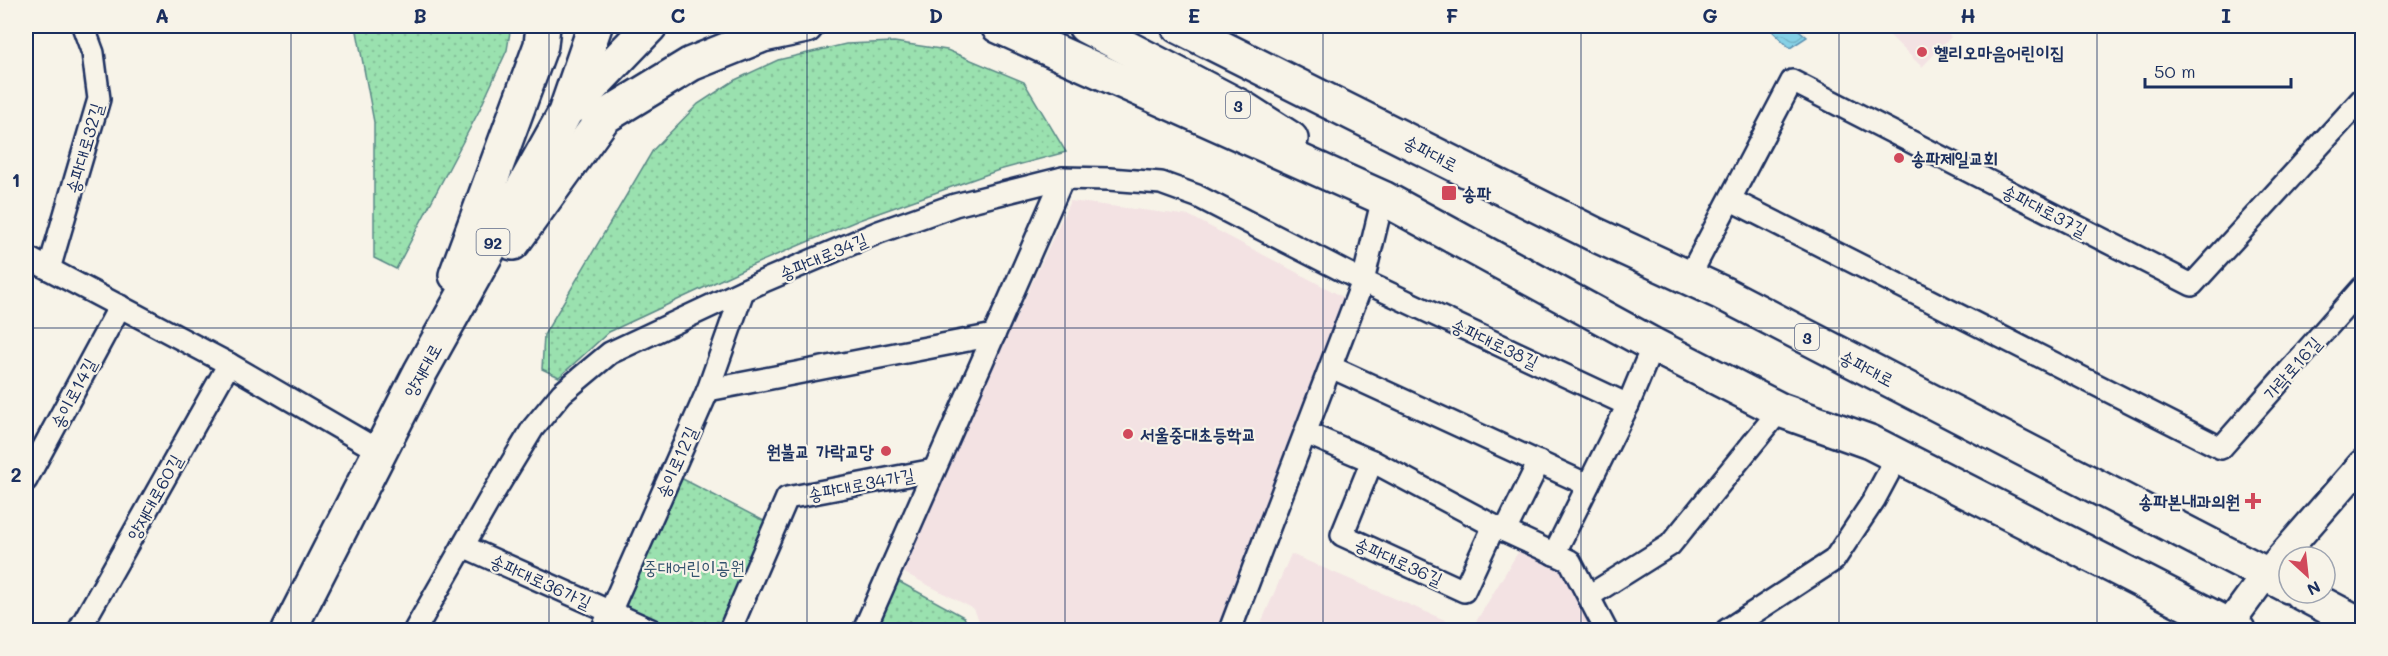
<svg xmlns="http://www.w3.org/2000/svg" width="2388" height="656" font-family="Mali,'Poor Story',sans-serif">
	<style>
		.built { fill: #f3e2e3 }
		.park { fill: url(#park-dots); stroke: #5a8886; stroke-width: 1.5 }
		.water { fill: url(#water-waves); stroke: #5b90b0; stroke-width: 1.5 }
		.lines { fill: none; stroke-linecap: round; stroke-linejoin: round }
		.minor-casing { stroke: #1b2f5e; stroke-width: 26 }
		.tertiary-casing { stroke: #1b2f5e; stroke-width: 32 }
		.primary-casing { stroke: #1b2f5e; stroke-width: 38 }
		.minor { stroke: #f7f3e8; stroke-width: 21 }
		.tertiary { stroke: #f7f3e8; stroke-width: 27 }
		.primary { stroke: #f7f3e8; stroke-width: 33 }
		.grid { fill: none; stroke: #1b2f5e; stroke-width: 1.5; stroke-opacity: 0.55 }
		.poi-dot { fill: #d1495b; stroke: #f7f3e8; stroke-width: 2 }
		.labels { text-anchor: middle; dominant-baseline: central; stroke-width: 4.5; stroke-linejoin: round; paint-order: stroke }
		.shield { fill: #f7f3e8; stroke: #5d6a87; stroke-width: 1.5 }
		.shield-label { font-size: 16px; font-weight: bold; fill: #1b2f5e }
		.poi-label { font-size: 18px; font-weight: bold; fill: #1b2f5e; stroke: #f7f3e8; text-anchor: start }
		.street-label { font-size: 18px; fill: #1b2f5e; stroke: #f7f3e8 }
		.park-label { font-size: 18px; fill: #34536e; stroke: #f7f3e8 }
		.neatline { fill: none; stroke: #1b2f5e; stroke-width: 2 }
		.grid-label { font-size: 20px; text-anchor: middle; font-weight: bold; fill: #1b2f5e }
	</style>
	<defs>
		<pattern id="park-dots" width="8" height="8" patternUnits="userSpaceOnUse" patternTransform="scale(1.5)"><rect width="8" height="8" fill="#9ae1af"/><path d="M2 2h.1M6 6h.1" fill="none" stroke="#84c199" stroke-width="1.8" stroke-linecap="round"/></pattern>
		<pattern id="water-waves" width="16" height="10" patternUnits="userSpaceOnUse" patternTransform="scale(1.5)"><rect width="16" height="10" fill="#86d1e6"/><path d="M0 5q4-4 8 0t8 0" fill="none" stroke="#73b4c8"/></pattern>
	</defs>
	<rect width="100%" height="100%" fill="#f7f3e8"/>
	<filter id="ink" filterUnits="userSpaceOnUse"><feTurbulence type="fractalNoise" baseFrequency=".0167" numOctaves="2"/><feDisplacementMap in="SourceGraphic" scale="12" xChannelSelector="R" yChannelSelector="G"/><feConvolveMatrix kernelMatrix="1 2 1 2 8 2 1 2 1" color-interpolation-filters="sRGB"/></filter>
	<g filter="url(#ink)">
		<g class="built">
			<polygon points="1880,26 1940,26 1951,37 1922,67"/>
			<polygon points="1070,201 1190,216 1345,298 1218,630 983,630 974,609 899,570"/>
			<polygon points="1523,544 1562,560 1597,630 1471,630"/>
			<polygon points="1291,554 1468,630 1258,630"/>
		</g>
		<g class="park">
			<polygon points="356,26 511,26 507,50 479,111 396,269 374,258 374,122"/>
			<polygon points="894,42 947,50 1024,82 1066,152 999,170 859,220 748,267 609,332 559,377 542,369 544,335 653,150 698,104 735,80 778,60 846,44"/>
			<polygon points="677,476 770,524 724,630 667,630 619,609"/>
			<polygon points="896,580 964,617 970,630 875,630"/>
		</g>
		<polygon class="water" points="1767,26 1794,26 1807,37 1790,48"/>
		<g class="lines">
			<defs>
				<g id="minor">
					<polyline points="1731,200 2221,448 2362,288"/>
					<polyline points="26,257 229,364 379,451"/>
					<polyline points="49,269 99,99 93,53 83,26"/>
					<polyline points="1688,279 1792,81 2192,285 2362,99"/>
					<polyline points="1331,367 1588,485"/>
					<polyline points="708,390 994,335"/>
					<polyline points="1306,433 1372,461 1494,526 1570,561 1606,630"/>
					<polyline points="1372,461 1342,535 1464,591 1494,526"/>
					<polyline points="26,480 120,306"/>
					<polyline points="1505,531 1539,462"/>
					<polyline points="463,546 651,630"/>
					<polyline points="1554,554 1628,405 1653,345"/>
					<polyline points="1589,596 1670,545 1780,410"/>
					<polyline points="79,630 229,364"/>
					<polyline points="415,630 491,497 533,428 562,393 610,353 766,280 879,232 955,205 1063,178 1109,179 1161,183 1197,196 1363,281 1628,405"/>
					<polyline points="602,630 708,390 743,291"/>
					<polyline points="730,630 787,498 934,470"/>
					<polyline points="864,630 1063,178"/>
					<polyline points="1230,630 1363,281 1383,198"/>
					<polyline points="1727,630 1834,560 1874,500 1897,457"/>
				</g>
				<polyline id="tertiary" points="2225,630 2266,574 2362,464"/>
				<g id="primary">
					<polyline points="998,26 1383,198 1653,345 1780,410 1870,442 2238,630"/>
					<polyline points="1085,26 1241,107 1291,139"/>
					<polyline points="1178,26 1594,234 1722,293 2289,586"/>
					<polyline points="573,106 650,26"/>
					<polyline points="513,243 604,117 691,64 763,35 806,26"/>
					<polyline points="456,275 541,45 543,26"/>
					<polyline points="2301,593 2362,625"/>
					<polyline points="289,630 421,371 565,113 595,26"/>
				</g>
			</defs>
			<use href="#minor" class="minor-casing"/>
			<use href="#tertiary" class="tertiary-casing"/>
			<use href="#primary" class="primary-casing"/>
			<use href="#minor" class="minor"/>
			<use href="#tertiary" class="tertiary"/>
			<use href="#primary" class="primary"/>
		</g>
	</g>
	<path class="grid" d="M291 26V630M549 26V630M807 26V630M1065 26V630M1323 26V630M1581 26V630M1839 26V630M2097 26V630M26 328H2362"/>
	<g class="poi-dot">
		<circle cx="1922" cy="52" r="6"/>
		<circle cx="1899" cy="158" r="6"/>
		<rect x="1441" y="185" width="16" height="16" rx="3"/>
		<circle cx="1128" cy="434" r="6"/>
		<circle cx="886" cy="451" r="6"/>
		<path d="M2250 492h6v6h6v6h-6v6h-6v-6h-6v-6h6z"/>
	</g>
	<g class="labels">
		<g class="shield">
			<rect x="1226" y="92" width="24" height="26" rx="4.5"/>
			<rect x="476.5" y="229" width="33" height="26" rx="4.5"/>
			<rect x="1795" y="324" width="24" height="26" rx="4.5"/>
		</g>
		<g class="shield-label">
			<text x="1238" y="105">3</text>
			<text x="493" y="242">92</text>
			<text x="1807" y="337">3</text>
		</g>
		<g class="poi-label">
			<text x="1934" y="52">헬리오마음어린이집</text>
			<text x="1911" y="158">송파제일교회</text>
			<text x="1462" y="193">송파</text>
			<text x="1140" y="434">서울중대초등학교</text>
			<text x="874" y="451" text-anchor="end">원불교 가락교당</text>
			<text x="2240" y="501" text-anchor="end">송파본내과의원</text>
		</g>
		<g class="street-label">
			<text transform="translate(84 148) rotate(-74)">송파대로32길</text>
			<text transform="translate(1431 153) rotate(27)">송파대로</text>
			<text transform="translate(2045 210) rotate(27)">송파대로37길</text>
			<text transform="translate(823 256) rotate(-23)">송파대로34길</text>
			<text transform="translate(1495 343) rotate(25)">송파대로38길</text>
			<text transform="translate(1867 368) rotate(27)">송파대로</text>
			<text transform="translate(2292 368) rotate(-49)">가락로16길</text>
			<text transform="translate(422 370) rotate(-61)">양재대로</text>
			<text transform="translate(73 393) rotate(-62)">송이로14길</text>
			<text transform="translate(676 462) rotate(-66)">송이로12길</text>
			<text transform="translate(861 484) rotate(-11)">송파대로34가길</text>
			<text transform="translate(154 497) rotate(-61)">양재대로60길</text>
			<text transform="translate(1399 561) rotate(24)">송파대로36길</text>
			<text transform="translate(541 581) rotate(24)">송파대로36가길</text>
		</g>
		<g class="park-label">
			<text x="694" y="567">중대어린이공원</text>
		</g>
	</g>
	<rect width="2388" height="656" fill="none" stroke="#f7f3e8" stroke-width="66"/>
	<g transform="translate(2307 575) rotate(153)"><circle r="28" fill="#f7f3e8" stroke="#9fa5b1" stroke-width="1.5"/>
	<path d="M0-4.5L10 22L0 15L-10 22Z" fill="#d1495b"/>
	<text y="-9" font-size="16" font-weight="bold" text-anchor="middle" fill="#1b2f5e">N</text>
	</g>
	<path d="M2145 78v9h146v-9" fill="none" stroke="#1b2f5e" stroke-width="3"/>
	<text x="2154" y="78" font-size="18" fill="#1b2f5e" stroke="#f7f3e8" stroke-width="4.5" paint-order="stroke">50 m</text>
	<rect x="33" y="33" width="2322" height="590" class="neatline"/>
	<g class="grid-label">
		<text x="162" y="23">A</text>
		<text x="420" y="23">B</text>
		<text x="678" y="23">C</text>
		<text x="936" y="23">D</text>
		<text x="1194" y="23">E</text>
		<text x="1452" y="23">F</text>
		<text x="1710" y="23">G</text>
		<text x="1968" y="23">H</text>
		<text x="2226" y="23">I</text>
		<text x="16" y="187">1</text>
		<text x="16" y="482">2</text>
	</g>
</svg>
